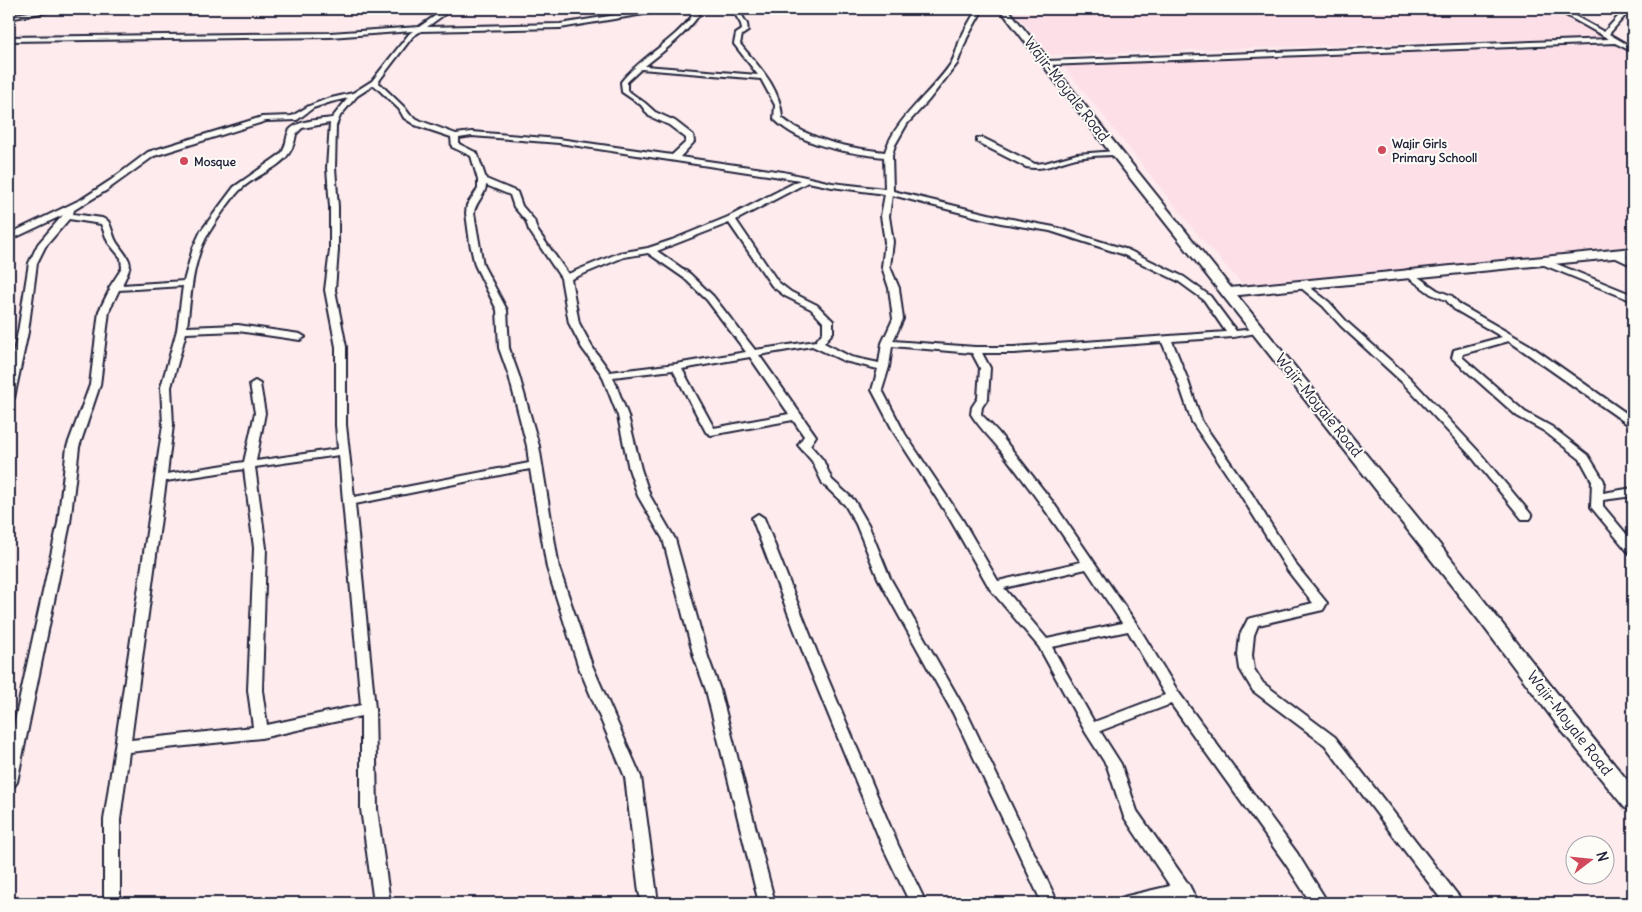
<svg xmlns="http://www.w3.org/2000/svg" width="1642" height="912" font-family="Delius,sans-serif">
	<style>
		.built { fill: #fddfe8 }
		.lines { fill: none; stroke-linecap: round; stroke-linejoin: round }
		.minor-casing { stroke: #22223b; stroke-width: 4 }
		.tertiary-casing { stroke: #22223b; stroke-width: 4 }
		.secondary-casing { stroke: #22223b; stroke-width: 4 }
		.minor { fill: #fdfcf7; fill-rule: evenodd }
		.tertiary { fill: #fdfcf7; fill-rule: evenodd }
		.secondary { fill: #fdfcf7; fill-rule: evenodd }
		.poi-dot { fill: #d1495b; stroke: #fdfcf7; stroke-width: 2 }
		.labels { text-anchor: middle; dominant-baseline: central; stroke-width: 4; stroke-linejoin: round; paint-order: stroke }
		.far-poi-label { font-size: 12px; font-weight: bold; fill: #22223b; stroke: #fdfcf7; text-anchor: start }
		.street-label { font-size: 15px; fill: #22223b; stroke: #fdfcf7 }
	</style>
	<rect width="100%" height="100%" fill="#fdebee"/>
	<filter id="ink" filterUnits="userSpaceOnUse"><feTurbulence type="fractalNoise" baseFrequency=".02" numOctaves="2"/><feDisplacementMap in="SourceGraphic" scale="10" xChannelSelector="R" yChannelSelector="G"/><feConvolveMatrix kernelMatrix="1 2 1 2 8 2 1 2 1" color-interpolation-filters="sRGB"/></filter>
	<g filter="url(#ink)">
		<g class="built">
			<polygon points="1012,9 1549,9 1605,38 1419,42 1051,55"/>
			<polygon points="1618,46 1633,54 1633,246 1244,286 1199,236 1062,64"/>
		</g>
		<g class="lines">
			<defs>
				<g id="minor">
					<polygon points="50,9 63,9 9,19 9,15"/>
					<path d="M445 9H452L427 27 560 24 653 9H665L662 11 560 28 421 31 413 36 378 82 404 107 410 115 421 121 456 134 472 132 559 139 672 155 686 142V138L669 125 649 116 641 105 622 92 621 82C642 56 673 42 693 15L690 9H696L699 15C684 36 665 50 645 66L758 75 734 44 736 34 742 30 741 24 732 9H738L747 24 748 31 742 35 740 44C758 66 781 88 782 118 811 141 849 148 885 152 895 119 930 94 950 65 955 58 957 48 960 40 965 29 971 19 977 9H983L967 38 957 64 928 101 907 124 895 145 892 155 893 191 1001 217 1054 227 1128 250 1184 277 1210 296 1236 331 1262 328 1264 330 1262 332 1233 337 1172 341 1187 378 1202 422 1252 494 1296 565 1327 603 1323 610 1258 625 1254 635 1252 655 1254 669 1263 683 1335 737 1460 898 1462 903H1444L1325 745 1253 691 1240 669 1238 655 1240 635 1248 619 1313 603 1288 571 1240 494 1192 422 1177 378 1162 342 1014 353H982L990 368 988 398 982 407 981 414 998 432 1052 501 1136 623 1179 693 1297 853 1328 903H1311L1285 863 1171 704 1100 731 1121 764 1137 811 1189 885 1198 903H1181L1178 898 1157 903H1119L1121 898 1127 896 1170 886 1124 817 1107 766 1086 733 1039 647 990 589 950 519 895 434 872 390 878 369 844 361 812 346 759 355 816 436 810 445 823 460 832 480 854 500 868 524 890 578 967 713 1058 903H1042L953 713 878 578 856 524 845 505 823 484 812 461 798 445 804 436 793 420 711 435 706 432 673 370 613 377 628 416 641 469 650 496 675 539 708 657 720 690 775 903H759L706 690 694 657 663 539 638 496 629 469 618 416 602 375 582 348 569 323 561 278 529 230 526 221 514 207 510 195 486 185C486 195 475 202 474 213L483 265 507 310 509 348 519 376 539 446 559 568 592 665 641 777 658 903H642L639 892 625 777 578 665 547 568 530 469 355 504 375 709 377 809 390 903H374L361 809V716L261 738 129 752 120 820V903H104V820L163 425 161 387 177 330 183 286 119 290 109 311 100 385 79 447 70 523 17 782 14 786 9 788V748L58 523 67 447 90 385 99 311 110 289 109 288 122 268 121 258 108 242 101 224 69 219 45 247 37 263 28 332 14 398 9 401V375L18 332 29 263 38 244 63 215 12 239 9 240V234L82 199 111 180 148 152 262 117 292 116 309 106 327 99 353 93 372 81 409 34 413 31 330 37 9 41V37L330 33 419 27ZM641 69 761 79 775 105 774 119C801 146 848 153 884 157L885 189 832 183 783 172 680 157 694 142 693 135 675 121 655 112 645 103 627 90V82ZM374 85 399 109 404 118 415 125 451 137 452 147 471 156 478 180V189L467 205 466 213 470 243 475 265 497 310 499 348 509 376 527 446 529 463 354 497 346 425V347L335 290 338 250V207L335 168 336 126 340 116 357 96ZM348 98 332 118C319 120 297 120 289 131 286 137 287 146 281 154L234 187 201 231 193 248 184 281 122 285C134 261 132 264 117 243 113 237 112 228 108 221L102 218 73 214 74 210 107 190 154 156 266 121 297 120 313 108 331 102ZM330 123 327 168 330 207V250L325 290 336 347V425L338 449 256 461 265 413 260 384 255 381 250 384 255 413 244 462 167 474 173 425 171 387 186 333 238 331 300 340 305 337 300 334 238 325 187 327C191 296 192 258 210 231 218 218 229 202 239 191 261 169 291 169 296 134L302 128ZM472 136 559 143 800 180 728 217 672 240 648 248 619 253 568 274 537 230 534 220 522 206 517 192 486 179 477 153 459 144V138ZM808 182 832 187 885 194 881 216 885 242 882 267 889 288 893 319 882 343 879 363 851 357 824 343 833 332V321L817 305 791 292 778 282 736 220ZM892 195 1001 223 1050 231 1122 254 1178 281 1204 300 1226 332 1014 347H975L893 341 903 319 899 288 890 267 893 242 889 216ZM729 223 772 286 785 296 811 309 823 322V332L816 341 755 350 713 296 690 274 657 251ZM648 253 684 278 707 300 746 352 676 364 610 372 592 347 579 323 571 279 624 257ZM892 346 972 353 980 368 978 398 972 407 971 414C980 429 994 441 1005 456 1031 490 1057 526 1081 562L998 581 962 519 905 434 882 390 889 367ZM750 357 789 414 714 428 682 369ZM339 455 361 705 267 725 262 690 266 548 255 467ZM244 469 254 548 248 690 253 727 131 740 166 481ZM1086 569 1122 623 1047 639 1004 588ZM1128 631 1165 695 1094 722 1052 647Z"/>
					<polygon points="1555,9 1562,9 1604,32 1625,9 1631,9 1609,34 1633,48 1633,52 1615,43 1047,65 1044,63 1047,61 1609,39"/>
					<path d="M977 138H983L1035 164 1045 163 1077 154 1116 151 1120 153 1116 155C1103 155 1089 156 1076 158 1058 162 1045 171 1026 167L977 142Z"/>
					<polygon points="1615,251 1633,260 1633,266 1612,256 1612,252"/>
					<polygon points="1542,258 1633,295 1633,301 1539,263 1538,261"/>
					<polygon points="1408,270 1437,290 1452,296 1460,305 1528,344 1633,418 1633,426 1629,425 1509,341 1463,354 1462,357 1525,412 1552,427 1588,455 1604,481 1603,493 1633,488 1633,496 1603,500 1603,506 1633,542 1633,554 1629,553 1591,507 1592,481 1580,459 1544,431 1517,416 1452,358 1454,350 1502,337 1454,309 1446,300 1431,294 1405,275 1405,271"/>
					<polygon points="1303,282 1329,302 1347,322 1410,378 1479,452 1530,513 1532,516 1530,519 1522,519 1471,456 1402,382 1341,326 1323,306 1300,287 1298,285"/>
					<polygon points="758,514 764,518 820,660 898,845 926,903 910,903 882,845 806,660 752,518"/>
				</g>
				<polygon id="tertiary" points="1633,248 1633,256 1229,296 1223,292 1229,288"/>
				<path id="secondary" d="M1000 9H1008C1149 187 1292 364 1436 540 1502 622 1565 706 1633 787V811L1625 808 1558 726 1481 623 1112 155Z"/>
			</defs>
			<use href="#minor" class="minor-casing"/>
			<use href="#tertiary" class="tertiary-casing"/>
			<use href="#secondary" class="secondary-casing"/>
			<use href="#minor" class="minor"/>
			<use href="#tertiary" class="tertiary"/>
			<use href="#secondary" class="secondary"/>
		</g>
	</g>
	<g class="poi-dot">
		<circle cx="1382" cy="150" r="5"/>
		<circle cx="184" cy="161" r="5"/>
	</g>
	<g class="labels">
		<g class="far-poi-label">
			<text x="1392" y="143">Wajir Girls<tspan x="1392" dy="14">Primary Schooll</tspan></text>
			<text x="194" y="161">Mosque</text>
		</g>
		<g class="street-label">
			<text transform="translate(1067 89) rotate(52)">Wajir-Moyale Road</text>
			<text transform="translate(1319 405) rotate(51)">Wajir-Moyale Road</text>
			<text transform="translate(1570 723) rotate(52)">Wajir-Moyale Road</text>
		</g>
	</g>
	<rect width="1642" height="912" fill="none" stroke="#fdfcf7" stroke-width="30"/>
	<rect x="15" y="15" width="1612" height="882" fill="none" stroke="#22223b" stroke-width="2" filter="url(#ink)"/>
	<g transform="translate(1590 860) rotate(74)"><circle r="24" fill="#fdfcf7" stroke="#a5a5ac"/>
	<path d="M0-4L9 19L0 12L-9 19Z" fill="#d1495b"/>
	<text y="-8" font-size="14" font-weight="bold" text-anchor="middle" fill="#22223b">N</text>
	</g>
</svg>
